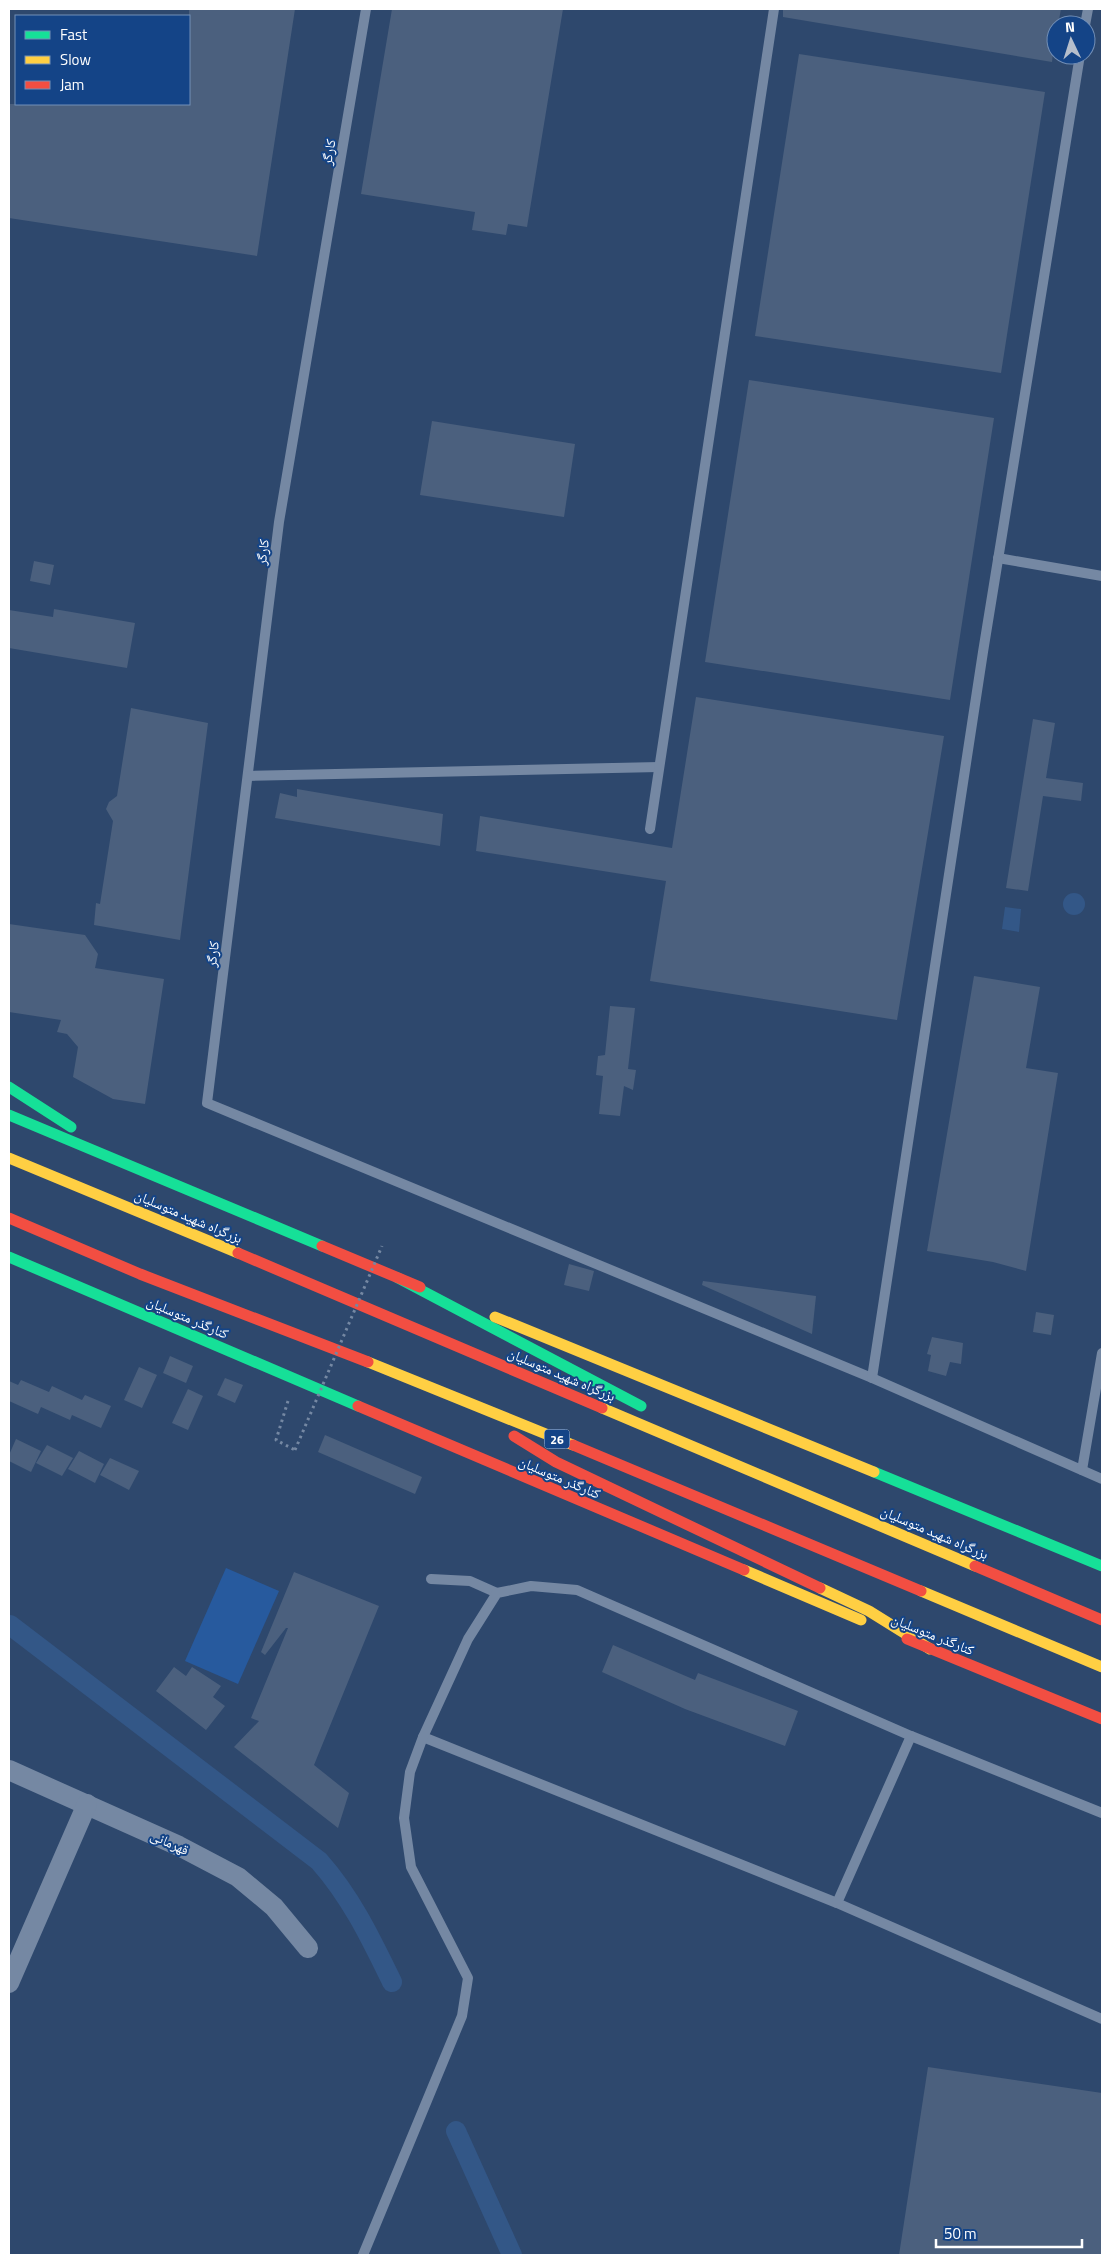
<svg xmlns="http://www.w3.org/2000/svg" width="1111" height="2264" font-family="'Titillium Web','Noto Naskh Arabic',sans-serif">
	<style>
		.green { fill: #275a9e }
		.water { fill: #335787 }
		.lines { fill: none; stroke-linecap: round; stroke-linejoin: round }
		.canal { stroke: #335787; stroke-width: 20 }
		.building { fill: #4b607e }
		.path { stroke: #7588a3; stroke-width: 3; stroke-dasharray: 2.5 4; stroke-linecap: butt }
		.lane { stroke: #7588a3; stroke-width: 10 }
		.street { stroke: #7588a3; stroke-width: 20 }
		.fast { stroke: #16e098; stroke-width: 11 }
		.slow { stroke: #ffcf43; stroke-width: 11 }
		.jam { stroke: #f24e42; stroke-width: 11 }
		.path-bridge { stroke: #7588a3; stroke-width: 3; stroke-dasharray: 2.5 4; stroke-linecap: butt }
		.labels { text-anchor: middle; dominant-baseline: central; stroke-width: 4; stroke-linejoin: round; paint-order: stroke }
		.shield { fill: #144487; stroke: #b8c7db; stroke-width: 1 }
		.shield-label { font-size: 12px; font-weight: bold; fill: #fff }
		.street-label { font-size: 14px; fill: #fff; stroke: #144487 }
	</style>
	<rect width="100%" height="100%" fill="#2e486d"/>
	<polygon class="green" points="226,1568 279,1591 238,1684 185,1661"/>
	<g class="water">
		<circle cx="1074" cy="904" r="11"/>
		<polygon points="1005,907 1021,909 1019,932 1002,929"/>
	</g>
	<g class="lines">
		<g class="canal">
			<path d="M10 1625 319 1861C351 1897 371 1939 392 1982"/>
			<polyline points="456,2131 512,2255"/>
		</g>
	</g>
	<g class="building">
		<polygon points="189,9 295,9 257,256 9,218 9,104 189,104"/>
		<polygon points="392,9 563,9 527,227 508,224 506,235 472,230 475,212 361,194"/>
		<polygon points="783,9 1061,9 1058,25 1056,25 1052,62 783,17"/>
		<polygon points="799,54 1045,92 1001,373 755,336"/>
		<polygon points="749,380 994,418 950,700 705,662"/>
		<polygon points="432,421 575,444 564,517 420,495"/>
		<polygon points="34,561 54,565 50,585 30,581"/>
		<polygon points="54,609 135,623 127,668 9,648 9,610 53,617"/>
		<polygon points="696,697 944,736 897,1020 650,981 666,881 476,851 480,816 672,848"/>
		<polygon points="131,708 208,723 180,940 94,925 96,903 100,904 113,821 106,809 109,802 117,796"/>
		<polygon points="1033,719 1055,723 1046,778 1083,783 1081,801 1043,796 1028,891 1006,888"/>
		<polygon points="297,789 443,814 440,846 275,818 280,793 297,797"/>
		<polygon points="9,924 85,935 98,954 95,968 164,979 145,1104 113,1099 73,1077 78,1047 67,1034 57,1032 61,1020 9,1012"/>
		<polygon points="974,976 1040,987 1026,1068 1058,1073 1026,1271 993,1262 927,1251"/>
		<polygon points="610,1006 635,1008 628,1069 636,1070 633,1090 624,1086 620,1116 599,1114 603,1076 596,1075 598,1056 605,1055"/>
		<polygon points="569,1264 594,1271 589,1291 564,1285"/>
		<polygon points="703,1281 816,1296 812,1334 702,1285"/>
		<polygon points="1036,1312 1054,1315 1051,1335 1033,1332"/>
		<polygon points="932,1337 963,1343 961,1364 950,1362 946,1376 928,1371 931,1355 927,1354"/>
		<polygon points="170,1356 193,1366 186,1383 163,1373"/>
		<polygon points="139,1367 157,1375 142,1408 124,1400"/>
		<polygon points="225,1378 243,1385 235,1403 217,1395"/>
		<polygon points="21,1380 49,1392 52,1386 82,1400 85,1395 111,1406 101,1428 72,1415 70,1420 41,1407 38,1414 9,1401 9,1381 18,1385"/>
		<polygon points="188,1389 203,1396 188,1430 172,1423"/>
		<polygon points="325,1435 422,1477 415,1494 318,1452"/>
		<polygon points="16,1439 41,1451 31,1472 9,1461 9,1455"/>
		<polygon points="47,1445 73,1458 62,1476 36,1463"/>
		<polygon points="79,1451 104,1464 95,1483 68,1469"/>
		<polygon points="110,1458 139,1471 129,1490 100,1475"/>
		<polygon points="294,1572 379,1606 314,1765 349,1793 338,1828 234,1747 259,1721 251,1718 288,1628 286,1628 265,1655 261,1652"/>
		<polygon points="613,1645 695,1680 698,1673 798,1711 785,1746 685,1709 602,1672"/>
		<polygon points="174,1667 186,1676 192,1667 221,1686 213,1697 225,1706 206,1730 156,1691"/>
		<polygon points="928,2067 1102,2093 1102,2255 899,2255"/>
	</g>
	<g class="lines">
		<polyline class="path" points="288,1401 276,1440 295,1450"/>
		<g class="lane">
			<polyline points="366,9 279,522 207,1103 872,1378 1102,1479"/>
			<polyline points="1085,25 1088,9"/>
			<polyline points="998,558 1102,576"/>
			<polyline points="248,776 659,767"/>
			<polyline points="650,829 774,9"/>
			<polyline points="872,1378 983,652 1080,55"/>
			<polyline points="1082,1470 1102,1353"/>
			<polyline points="431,1579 470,1581 497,1593"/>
			<polyline points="423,1737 837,1903 1102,2019"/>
			<polyline points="837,1903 911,1736"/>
			<polyline points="363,2255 462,2016 468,1978 411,1867 404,1818 410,1772 423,1737 468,1639 497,1593 531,1586 577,1590 911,1736 1102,1813"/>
		</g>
		<g class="street">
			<polyline points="9,1770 179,1846 238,1877 274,1907 308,1948"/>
			<polyline points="9,1983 87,1804"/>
		</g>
		<g class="fast">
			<polyline points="9,1087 71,1127"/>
			<polyline points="9,1115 322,1246"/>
			<polyline points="9,1257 358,1406"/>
			<polyline points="398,1278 641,1406"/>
			<polyline points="874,1472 1102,1566"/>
		</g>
		<g class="slow">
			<polyline points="9,1158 238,1253"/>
			<polyline points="495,1317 874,1472"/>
			<polyline points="368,1362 573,1445"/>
			<polyline points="602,1408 975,1566"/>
			<polyline points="744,1570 861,1620"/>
			<polyline points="820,1588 869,1611 930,1649"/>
			<polyline points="921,1591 1102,1667"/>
		</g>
		<g class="jam">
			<polyline points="9,1218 140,1274 368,1362"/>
			<polyline points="322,1246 420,1287"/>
			<polyline points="238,1253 602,1408"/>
			<polyline points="358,1406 744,1570"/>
			<polyline points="514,1436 556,1462 820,1588"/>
			<polyline points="573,1445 921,1591"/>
			<polyline points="975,1566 1102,1620"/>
			<polyline points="907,1639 1102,1719"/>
		</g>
		<polyline class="path-bridge" points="295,1450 382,1246"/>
	</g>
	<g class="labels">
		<rect class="shield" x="544.5" y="1429.5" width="25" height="19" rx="4"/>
		<g class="shield-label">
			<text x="557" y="1439">26</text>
		</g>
		<g class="street-label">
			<text transform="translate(328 152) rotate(-80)">کارگر</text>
			<text transform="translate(262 552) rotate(-83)">کارگر</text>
			<text transform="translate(212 954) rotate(-83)">کارگر</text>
			<text transform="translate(189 1216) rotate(23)">بزرگراه شهید متوسلیان</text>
			<text transform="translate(188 1317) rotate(23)">کنارگذر متوسلیان</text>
			<text transform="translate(562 1374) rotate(23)">بزرگراه شهید متوسلیان</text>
			<text transform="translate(560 1477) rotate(23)">کنارگذر متوسلیان</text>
			<text transform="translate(935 1532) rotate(23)">بزرگراه شهید متوسلیان</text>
			<text transform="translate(933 1634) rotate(22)">کنارگذر متوسلیان</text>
			<text transform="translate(170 1842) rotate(25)">قهرمانی</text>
		</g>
	</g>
	<rect width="1111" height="2264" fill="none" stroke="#ffffff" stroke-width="20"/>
	<rect x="15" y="15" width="175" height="90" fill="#144487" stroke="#728fb7"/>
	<rect x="25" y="31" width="25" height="8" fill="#16e098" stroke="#728fb7"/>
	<text x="60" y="40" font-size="15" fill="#ffffff">Fast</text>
	<rect x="25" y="56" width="25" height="8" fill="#ffcf43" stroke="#728fb7"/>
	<text x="60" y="65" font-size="15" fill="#ffffff">Slow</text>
	<rect x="25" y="81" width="25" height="8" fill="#f24e42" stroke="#728fb7"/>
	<text x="60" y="90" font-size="15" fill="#ffffff">Jam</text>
	<g transform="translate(1071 40) rotate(356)"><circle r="24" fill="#144487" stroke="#728fb7"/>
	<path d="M0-4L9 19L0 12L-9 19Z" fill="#b6bfcc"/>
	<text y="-8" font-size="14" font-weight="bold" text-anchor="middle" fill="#ffffff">N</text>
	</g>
	<path d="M936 2239v8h146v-8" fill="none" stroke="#ffffff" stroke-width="2.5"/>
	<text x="944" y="2239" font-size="15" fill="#ffffff" stroke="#144487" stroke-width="4" paint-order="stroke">50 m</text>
</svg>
